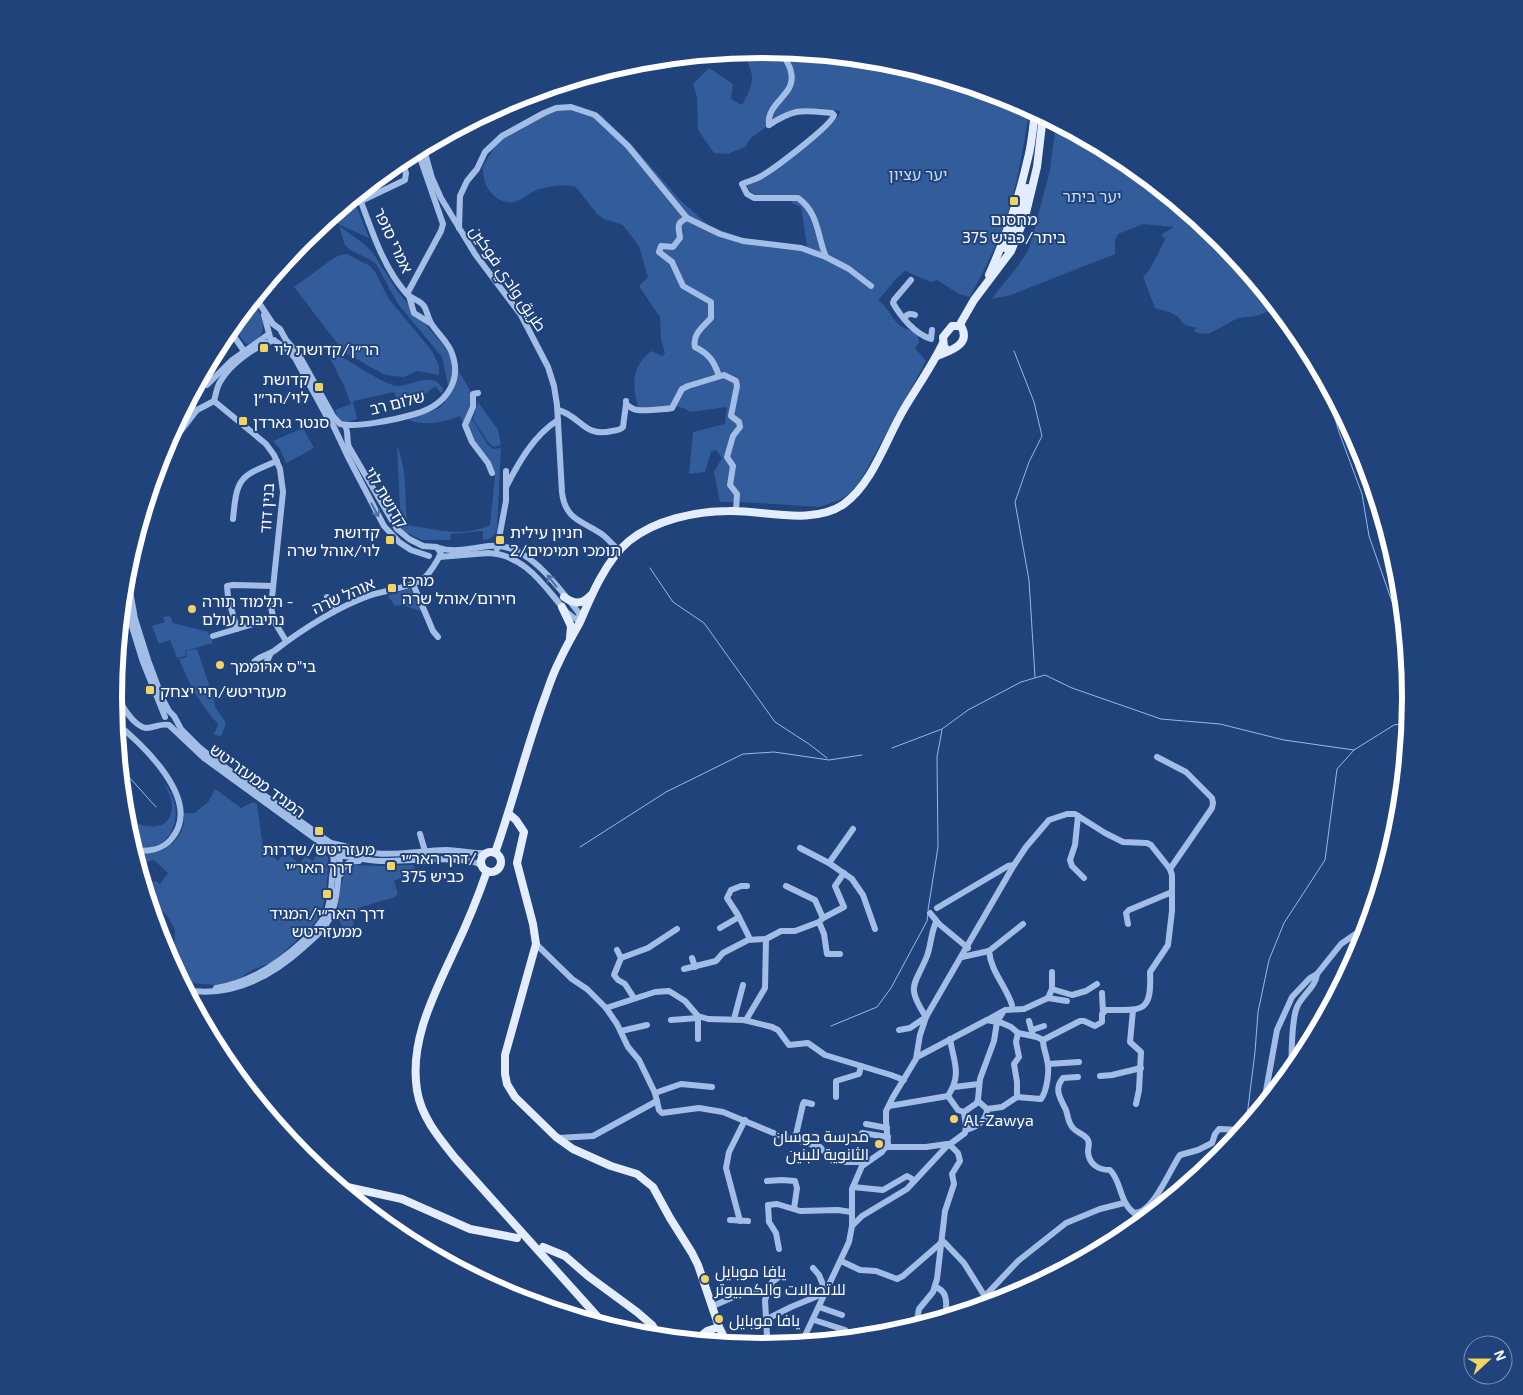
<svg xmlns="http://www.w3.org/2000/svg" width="1523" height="1395" font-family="'Exo 2',Cairo,'Noto Sans Hebrew',sans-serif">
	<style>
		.green { fill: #335c9a }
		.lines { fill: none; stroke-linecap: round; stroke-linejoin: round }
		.stream { stroke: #97b8e8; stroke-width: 1 }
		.minor { stroke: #a3bee6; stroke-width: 6 }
		.major { stroke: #e4edfd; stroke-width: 8 }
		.oneway { stroke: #4e6ea1 }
		.poi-dot { fill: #f4d264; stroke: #20437c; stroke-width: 2 }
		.labels { text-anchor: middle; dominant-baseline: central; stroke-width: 4; stroke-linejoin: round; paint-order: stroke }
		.park-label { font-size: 16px; fill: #c6d9f5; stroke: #20437c }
		.poi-label { font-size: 16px; fill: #fff; stroke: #20437c; text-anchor: start }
		.street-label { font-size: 16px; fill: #fff; stroke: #20437c }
		.rim { fill: none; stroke: #fff; stroke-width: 6 }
	</style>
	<rect width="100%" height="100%" fill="#20437c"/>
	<g class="green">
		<path d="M762 49 888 61 1010 98 1030 109C1023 146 1018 185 1005 221 996 248 983 272 970 297L959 294 937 280 931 282 905 271C894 279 888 290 878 300 894 312 891 327 914 331L918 336 919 342 915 348 926 361 859 483 849 494 840 500 819 507 741 502H720L714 472 722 458 716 450 711 452 705 472 689 474 693 432 725 424 727 407 690 412C674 400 656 410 638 407 632 383 631 368 651 351L662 356 665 353 661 340 660 317 639 286 648 277 639 246 623 225 604 219 597 214 576 187C565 184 548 186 537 190 530 193 524 198 517 201 506 206 492 197 487 187 484 182 484 174 482 168L498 141 558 108 586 109 601 115 632 145 680 200 708 225 747 240 807 246 801 207 792 203 789 197C776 197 750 201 747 185L771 170 837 118 841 111 819 108H808L769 125 751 138 745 147 728 154 714 153 698 130 697 97 693 84 709 68 733 84 731 99 742 105C752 86 757 78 745 58L741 61 735 51Z"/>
		<polygon points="1056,123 1122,158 1220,239 1277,308 1256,316 1238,318 1210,333 1202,334 1193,331 1197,328 1185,325 1177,316 1169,312 1155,308 1143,277 1150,269 1164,242 1165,239 1161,235 1174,227 1143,224 1118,234 1115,240 1115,254 1011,295 991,299 1018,266 1028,251 1032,239 1050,170"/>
		<polygon points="353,198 369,238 336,223 326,225 324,222"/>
		<path d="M339 226 364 244 373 253 398 292 443 345 477 402 472 419 487 444 493 449 501 448 497 529C494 537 491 539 483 540V531L451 534 450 540H422L401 530 397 445C407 469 405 499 407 525 435 529 462 538 490 525L495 477 486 457 468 432 460 416C442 423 426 426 408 420L439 408 444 403 448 395V386L442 357 398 304 376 264 369 259 350 250 345 245Z"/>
		<polygon points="347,254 370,266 375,272 389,299 432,351 439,366 439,375 417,371 404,377 393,376 383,374 344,352 294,287 334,258 340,255"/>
		<path d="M252 300C263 315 271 337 248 344L245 343 232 325Z"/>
		<path d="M324 346C337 353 386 386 397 386 412 386 433 370 443 389L442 394 435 386 423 396 398 403 394 392 353 401 357 419 344 423 340 421 335 410 351 404 344 386Z"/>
		<polygon points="478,402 498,430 501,445 494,447 488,442 473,419"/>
		<polygon points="303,428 314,448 286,463 280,449 273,441"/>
		<polygon points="410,588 421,611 402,605 395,606 388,596"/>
		<polygon points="170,616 173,623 208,632 213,643 185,651 186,656 177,658 170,640 159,644 152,626 165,622 163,617"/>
		<path d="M197 649 214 700 215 707 226 723 221 736 214 735 218 724C200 704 189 684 179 659L187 657 186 651Z"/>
		<path d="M164 783C188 811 174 856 132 847L125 824 124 815C140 829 172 835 172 805 172 797 167 790 164 783Z"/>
		<path d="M215 789 241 808 253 802 257 804 263 847 278 861 285 852 300 864 305 856 313 861 320 850 328 857C327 880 328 904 315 923L273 962 252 970 236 981 215 985 182 982 174 967 175 930 168 917 155 904 152 906 150 905 137 864 140 866V871L151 882 156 881 160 884 168 873 154 860 143 863 136 859 134 853C160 858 187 841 184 813H195L209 801Z"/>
		<path d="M351 865 378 866 413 865 416 871 394 881 398 894 395 897 358 908 352 927 347 934C335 918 337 903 341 885 344 877 344 870 351 865Z"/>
	</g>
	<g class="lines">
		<g class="stream">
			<polyline points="1014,351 1034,402 1042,436 1029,462 1015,502 1029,580 1035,677"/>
			<polyline points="1325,385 1339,432 1362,494 1369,536 1397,616 1407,667"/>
			<polyline points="650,568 673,602 704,623 775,722 809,744 827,758"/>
			<polyline points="892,748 942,729 968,710 1021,682 1045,675 1072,688 1161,719 1220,724 1284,740 1354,750"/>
			<polyline points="120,767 156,807"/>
			<polyline points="580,847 666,792 743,754 774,752 829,760 862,755"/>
			<polyline points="928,910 938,847 937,757 942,730"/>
			<polyline points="831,1026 877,1007 891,988 927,921 928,914"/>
			<polyline points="1246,1124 1255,1052 1258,1012 1269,960 1284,923 1325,860 1337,769 1354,750 1394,725 1408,723"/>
			<polyline points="1203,1170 1212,1159 1226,1149"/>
			<polyline points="1096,1251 1110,1240 1134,1227"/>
			<polyline points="1007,1295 1061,1269"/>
		</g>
		<g class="minor">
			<path d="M769 125C795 108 802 110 832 113L834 115C832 125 775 168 763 175 757 179 749 181 742 184L747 194 754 198H798C819 213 817 236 826 257"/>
			<path d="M769 125C766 102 797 95 791 72 790 65 784 57 781 51"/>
			<path d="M423 146 432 178 441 198 475 254 521 315 548 367 554 386 557 405 562 492C565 521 584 521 603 535 609 540 614 546 620 552"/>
			<polyline points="361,201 405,180 406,173 401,158"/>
			<polyline points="332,214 333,216"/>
			<path d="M687 218C675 224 679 227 680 238L673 247 661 246 659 252 672 262 683 286 711 302V318C704 326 692 334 695 347 709 354 714 361 719 376"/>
			<polyline points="459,228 460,196 467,181 477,169 485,152 502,136 544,113 556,108 571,107 595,115 628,146 687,218 720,234 743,241 801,248 826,257 849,269 871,286"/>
			<path d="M911 280 894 300 893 303C901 317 915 334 931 339L932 330"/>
			<polyline points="407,294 441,231 443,224 417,149"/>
			<polyline points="409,296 414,313 430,323"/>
			<path d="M255 297 273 324 280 329 286 340 299 355 333 416 340 424C357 428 398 419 415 414 444 406 464 382 451 351 446 340 437 333 431 323 428 318 427 311 424 306 421 301 413 299 408 295 403 290 398 283 394 277 378 252 369 222 358 194"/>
			<polyline points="264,315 270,337"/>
			<path d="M904 318C907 314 910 313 915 315"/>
			<polyline points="229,329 244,351"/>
			<polyline points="275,341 286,348 295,358 326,415 333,425 348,457 384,526 399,542 411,550 429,556"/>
			<polyline points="207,385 231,361 269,334"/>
			<polyline points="478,393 473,394 473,407 465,425 472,442 488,463 492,473"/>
			<polyline points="214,401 266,444 274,455 280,469 283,492 271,607 274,621 286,641"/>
			<path d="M626 401V404C630 407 633 410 638 410 642 411 668 409 672 408L682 389 688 386 724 375 736 381 737 386 731 416 739 422 740 427 733 436 727 457 733 466 730 485 737 494 736 511"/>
			<path d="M558 410C581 416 584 438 612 431 617 430 619 431 623 427L626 404"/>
			<polyline points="167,439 193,406 195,392 200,386"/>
			<path d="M159 459 197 410 214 401C216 395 216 389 220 382 230 364 254 347 274 340"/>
			<path d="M506 487C519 462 534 435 558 420"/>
			<path d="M233 519C237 477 239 477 277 461"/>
			<path d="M439 548C454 553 473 548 489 546 527 541 558 587 579 613L580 621"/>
			<polyline points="497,549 506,501 506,471"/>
			<path d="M439 557 488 553C518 554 537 576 554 597 562 607 568 616 580 621"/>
			<polyline points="126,568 135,619 148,660 163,700 169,711 174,716 181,729 199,747 215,760 325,839 331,843 344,846 345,852 340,857"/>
			<polyline points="413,584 433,631 438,637"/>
			<polyline points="123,590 130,620 143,662 165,717"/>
			<polyline points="327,597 333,612"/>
			<polyline points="237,629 228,597 227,586 233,585 273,586"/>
			<polyline points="213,636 273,618"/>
			<path d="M271 653 264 667 261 669 255 667 254 662C259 656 268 655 274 651 304 628 335 608 371 595 388 590 408 588 423 579 431 573 436 562 441 554L437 547 423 546 409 539 397 529 349 447C346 440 349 431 345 426"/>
			<path d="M113 690C119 701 133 727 146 728 155 728 160 723 169 725L204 758 328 848 335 856 340 857"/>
			<path d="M115 722C142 744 203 800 172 838 163 850 147 852 133 850"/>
			<polyline points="1157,757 1186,772 1212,798 1213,803 1212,808 1170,869"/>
			<polyline points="1078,816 1075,845 1070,860 1072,866 1084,878"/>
			<polyline points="420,834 425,851 426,861"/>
			<path d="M344 846C378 860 411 851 446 850 459 850 472 854 485 853"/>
			<polyline points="800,848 829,863 852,879 863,895 875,929"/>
			<path d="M343 856C356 857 368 861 381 861 402 862 469 854 482 866"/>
			<polyline points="829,863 853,829"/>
			<path d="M341 874C344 864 349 861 359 861"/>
			<polyline points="747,886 741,886 731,890 727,898 738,915 750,939"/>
			<polyline points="786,886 815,900 823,918"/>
			<polyline points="937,908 1008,866 1014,865"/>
			<polyline points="930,913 939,924 968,948"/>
			<polyline points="819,922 824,934 827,954 840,954"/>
			<polyline points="1128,924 1126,913 1129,910 1172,892"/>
			<polyline points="720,928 739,917"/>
			<polyline points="536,944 572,979 587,989 606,1008 617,1024 628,1047 639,1060 655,1093 659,1110 662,1113 699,1108 723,1112 776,1134 820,1147 834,1162 858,1162 864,1164"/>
			<polyline points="617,950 621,958 614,975 618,980 625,984 634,998"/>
			<path d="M989 951C991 972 1006 986 1012 1005"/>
			<polyline points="962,957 989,951 1023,924"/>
			<polyline points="621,958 648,948 677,929"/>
			<polyline points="692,958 695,967"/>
			<polyline points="684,969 716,961 723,953 748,940 766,939 781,931 795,931 819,922 823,918 844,907 835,886 844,873"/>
			<path d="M216 988C250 983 278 964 303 941 311 934 320 926 325 915 331 904 331 890 332 878 333 870 335 862 333 855"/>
			<polyline points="1052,989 1072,995 1086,991 1097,984"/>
			<path d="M186 990C232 998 271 977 304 947 314 938 324 930 330 918 338 899 338 877 340 857"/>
			<polyline points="1048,998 1052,989 1052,972"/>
			<polyline points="606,1008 655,992 669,991 685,1001 698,1016 708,1019 744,1020 772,1027 778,1030 789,1045 808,1043 825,1055 891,1075 904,1080"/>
			<polyline points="1133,1010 1130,1042 1141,1052 1139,1090 1136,1104"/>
			<polyline points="698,1016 698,1039"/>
			<path d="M926 1017C905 985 915 986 927 956 931 945 931 933 936 922"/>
			<polyline points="734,1019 743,985"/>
			<polyline points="671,1020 698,1018"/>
			<polyline points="746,1020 765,988 766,939"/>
			<polyline points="987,1020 1005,1010 1024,1009 1048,998 1067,1001"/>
			<polyline points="1029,1021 1033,1036"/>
			<polyline points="899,1030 910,1028 926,1017"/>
			<polyline points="1032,1030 1044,1026"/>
			<polyline points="621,1031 647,1025"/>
			<polyline points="1043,1040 1080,1021 1084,1021 1095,1026 1102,1022 1102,1014 1103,1013 1102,993"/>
			<polyline points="917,1057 987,1020 1002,1023 1011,1027 1018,1033 1037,1037 1043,1040"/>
			<polyline points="1048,1064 1079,1062"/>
			<path d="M1292 1069C1291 1057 1292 1018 1297 1007 1302 995 1316 987 1317 974"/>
			<polyline points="1100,1076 1112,1075 1141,1068"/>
			<path d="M1078 1077 1063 1078C1053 1090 1061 1099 1066 1110 1068 1116 1068 1123 1073 1128 1077 1133 1085 1134 1088 1140 1090 1144 1088 1147 1088 1152 1089 1164 1098 1170 1110 1170 1122 1182 1119 1202 1134 1213 1153 1214 1170 1169 1180 1155L1198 1150 1212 1143 1215 1134 1219 1129 1242 1130"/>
			<polyline points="954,1087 979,1084"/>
			<polyline points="655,1093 681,1084 712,1087"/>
			<polyline points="948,1096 958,1110 964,1112"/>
			<polyline points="836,1097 836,1081 859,1074 861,1066"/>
			<polyline points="1017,1097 1017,1082 1014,1064 1019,1057 1016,1042 1018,1033"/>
			<path d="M978 1101 987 1109 1002 1107 1017 1097 1041 1099C1047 1091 1050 1069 1047 1060 1046 1053 1043 1048 1043 1040"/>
			<polyline points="1264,1102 1277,1030 1292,997 1310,978 1317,974 1341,944 1367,926"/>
			<path d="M889 1106 948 1096C962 1074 954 1063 950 1039"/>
			<polyline points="964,1112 977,1103 978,1099 980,1079 994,1041 997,1022 1003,1012"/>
			<polyline points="866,1124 887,1128"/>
			<path d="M966 1130C976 1127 987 1121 987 1109"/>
			<polyline points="862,1133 888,1137"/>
			<polyline points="558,1138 593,1136 657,1101"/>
			<polyline points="795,1139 803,1104 804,1102 812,1104"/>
			<polyline points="886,1147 926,1147 947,1144"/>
			<polyline points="767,1181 782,1180 795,1181 797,1188 794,1209"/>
			<polyline points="853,1187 883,1190 907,1176 914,1180"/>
			<polyline points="730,1220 748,1221"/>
			<polyline points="740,1221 726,1168 729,1152 745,1120"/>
			<polyline points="852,1226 862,1216 907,1189 946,1147 965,1133 966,1127 964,1112"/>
			<polyline points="942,1242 944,1242 964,1263 989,1303"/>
			<polyline points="779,1249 776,1233 769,1222 768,1205 777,1204 800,1211 838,1210 851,1212"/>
			<polyline points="841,1261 860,1270 876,1271 897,1279 903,1276 942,1242"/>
			<polyline points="813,1268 819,1275 826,1292"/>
			<path d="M935 1287C949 1291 946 1305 946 1316"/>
			<polyline points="985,1296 1018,1261 1066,1223 1100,1209 1124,1203"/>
			<polyline points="713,1306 747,1291 765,1292 766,1295"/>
			<polyline points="819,1307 842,1315"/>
			<polyline points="767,1319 791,1307 825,1293"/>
			<polyline points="814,1320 845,1330"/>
			<polyline points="916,1325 919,1309 933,1292 937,1279 945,1211 954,1184 952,1174 960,1161 958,1153 949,1144"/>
			<path d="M802 1342 849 1242 852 1226V1189L862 1166 882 1152 888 1144 886 1121V1111L893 1097 916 1059 920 1035 926 1017 1014 865 1026 847 1049 820 1067 814H1075L1105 833 1123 842 1147 843 1151 845 1170 869 1172 875V911L1168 945 1150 972C1152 1013 1143 1010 1106 1010L1103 1013"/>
			<polyline points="757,1346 767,1335 765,1300 772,1282 779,1277"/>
		</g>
		<g class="major">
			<polyline points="1005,248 1027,188"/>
			<path d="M989 275C1006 237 1019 198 1028 158 1032 143 1033 127 1035 112"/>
			<polyline points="959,326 974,300 1011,251 1025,217 1037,167 1043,116"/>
			<path d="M937 356C949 351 972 345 961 326H952L943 337 944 347 949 351"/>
			<path d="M564 597C574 604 581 605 590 596"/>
			<polyline points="562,607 571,626 570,638"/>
			<polyline points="509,814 516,820 524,832 517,863 533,924 536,944 505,1055 505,1074 507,1084 515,1097 556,1137 573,1149 611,1166 637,1174 653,1187 670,1218 692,1253 698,1265 719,1327"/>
			<circle cx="491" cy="862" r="10"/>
			<path d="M495 853C513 802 526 748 545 697 549 686 553 673 559 662 565 648 573 635 580 622 591 596 606 560 629 541 655 520 695 511 729 511 764 510 812 526 844 504 873 483 886 439 904 409 917 387 932 366 943 343"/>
			<path d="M487 871C478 897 467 924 455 949 435 993 409 1040 417 1090 421 1117 440 1139 456 1159L605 1325"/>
			<polyline points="338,1185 402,1199 470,1229 517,1238"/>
			<polyline points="543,1247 565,1256 588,1276 637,1312 652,1325 659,1336"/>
			<polyline points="696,1340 707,1331 719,1327 727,1343"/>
		</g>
	</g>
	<defs><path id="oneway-shaft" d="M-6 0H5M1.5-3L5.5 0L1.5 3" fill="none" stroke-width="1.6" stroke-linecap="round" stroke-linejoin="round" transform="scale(1.25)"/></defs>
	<g class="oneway">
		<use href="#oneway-shaft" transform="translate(375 510) rotate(62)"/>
		<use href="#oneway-shaft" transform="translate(552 581) rotate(-129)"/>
	</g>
	<g class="poi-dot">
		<rect x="1009" y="196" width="10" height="10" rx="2.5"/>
		<rect x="259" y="343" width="10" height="10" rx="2.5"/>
		<rect x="314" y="382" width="10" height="10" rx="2.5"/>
		<rect x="238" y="416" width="10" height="10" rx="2.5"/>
		<rect x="385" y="535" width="10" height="10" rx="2.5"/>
		<rect x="495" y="535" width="10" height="10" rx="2.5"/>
		<rect x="387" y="583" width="10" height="10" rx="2.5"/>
		<circle cx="192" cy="609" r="5"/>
		<circle cx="220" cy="665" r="5"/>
		<rect x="145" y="685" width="10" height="10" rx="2.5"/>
		<rect x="314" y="826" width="10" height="10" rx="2.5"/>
		<rect x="386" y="861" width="10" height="10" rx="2.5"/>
		<rect x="322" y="889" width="10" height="10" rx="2.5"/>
		<circle cx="954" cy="1119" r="5"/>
		<circle cx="879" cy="1144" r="5"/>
		<circle cx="705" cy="1279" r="5"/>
		<circle cx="719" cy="1319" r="5"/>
	</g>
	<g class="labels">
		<g class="park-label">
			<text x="918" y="173">יער עציון</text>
			<text x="1092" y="195">יער ביתר</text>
		</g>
		<g class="poi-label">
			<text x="1014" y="218" text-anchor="middle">מחסום<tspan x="1014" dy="18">ביתר/כביש 375</tspan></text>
			<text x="274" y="348">הר״ן/קדושת לוי</text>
			<text x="309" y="378" text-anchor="end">קדושת<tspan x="309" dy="18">לוי/הר״ן</tspan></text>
			<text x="253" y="421">סנטר גארדן</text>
			<text x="380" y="531" text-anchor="end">קדושת<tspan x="380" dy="18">לוי/אוהל שרה</tspan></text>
			<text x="510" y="531">חניון עילית<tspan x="510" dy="18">2/תומכי תמימים</tspan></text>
			<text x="402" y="579">מרכז<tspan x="402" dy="18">חירום/אוהל שרה</tspan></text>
			<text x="202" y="600">תלמוד תורה -<tspan x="202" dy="18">נתיבות עולם</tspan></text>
			<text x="230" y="665">בי"ס ארוממך</text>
			<text x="160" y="690">מעזריטש/חיי יצחק</text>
			<text x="319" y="848" text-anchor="middle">מעזריטש/שדרות<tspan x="319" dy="18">דרך האר״י</tspan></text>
			<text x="401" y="857">דרך האר״י/<tspan x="401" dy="18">כביש 375</tspan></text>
			<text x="327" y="912" text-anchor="middle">דרך האר״י/המגיד<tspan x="327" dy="18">ממעזריטש</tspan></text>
			<text x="964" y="1119">Al-Zawya</text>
			<text x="869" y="1135" text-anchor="end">مدرسة حوسان<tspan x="869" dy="18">الثانوية للبنين</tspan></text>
			<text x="715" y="1270">يافا موبايل<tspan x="715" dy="18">للاتصالات والكمبيوتر</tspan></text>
			<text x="729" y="1319">يافا موبايل</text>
		</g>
		<g class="street-label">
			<text transform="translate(394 240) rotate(65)">אמרי סופר</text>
			<text transform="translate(509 278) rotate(56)">طريق وادي فوکين</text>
			<text transform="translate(397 402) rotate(-14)">שלום רב</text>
			<text transform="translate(387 497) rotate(59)">קדושת לוי</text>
			<text transform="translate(266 508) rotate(-86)">בנין דוד</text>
			<text transform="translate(343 595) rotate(-24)">אוהל שרה</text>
			<text transform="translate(258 780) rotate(36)">המגיד ממעזריטש</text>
		</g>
	</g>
	<path d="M0 0H1523V1395H0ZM122 698a640 640 0 1 1 1280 0a640 640 0 1 1-1280 0Z" fill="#20437c" fill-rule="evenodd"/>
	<path class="rim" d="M122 698a640 640 0 1 1 1280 0a640 640 0 1 1-1280 0Z"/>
	<g transform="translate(1488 1360) rotate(69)"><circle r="24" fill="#20437c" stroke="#798eb0"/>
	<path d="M0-4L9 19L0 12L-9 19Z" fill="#f4d264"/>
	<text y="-8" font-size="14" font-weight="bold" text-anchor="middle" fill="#ffffff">N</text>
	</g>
</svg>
